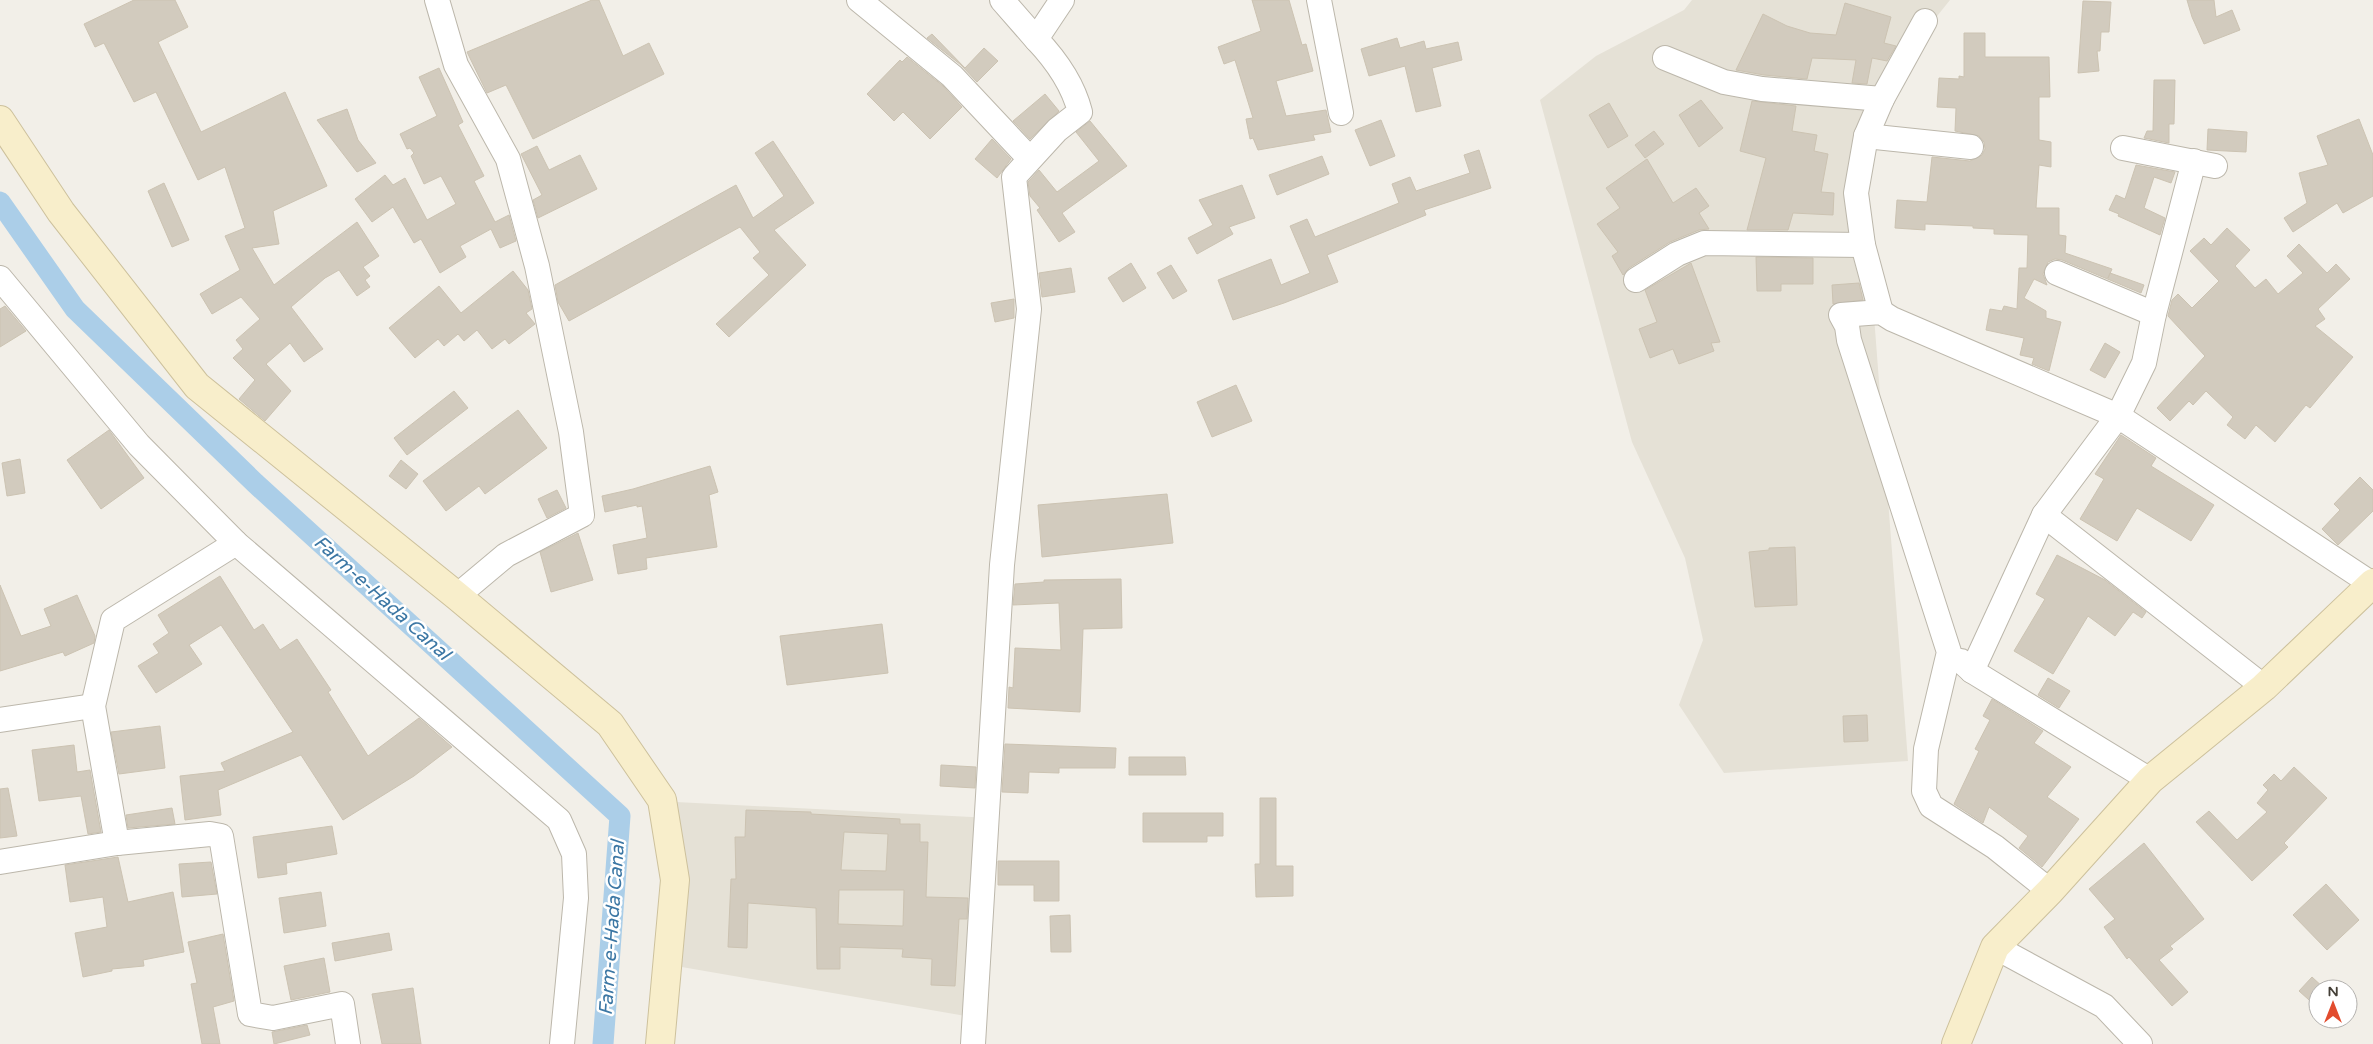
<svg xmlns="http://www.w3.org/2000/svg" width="2373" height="1044" font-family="'Varela Round',sans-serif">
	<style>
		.residential { fill: #e5e1d6 }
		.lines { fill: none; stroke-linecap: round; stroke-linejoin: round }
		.canal { stroke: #abcee8; stroke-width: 21 }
		.building { fill: #d2cbbe; stroke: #ccc3b2; fill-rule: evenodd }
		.street-casing { stroke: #bcb7ab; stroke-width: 26 }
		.secondary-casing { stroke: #cdc19c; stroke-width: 30 }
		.street { stroke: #fff; stroke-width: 24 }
		.secondary { stroke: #f8eecb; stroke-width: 28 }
		.labels { text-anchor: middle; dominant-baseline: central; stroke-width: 5; stroke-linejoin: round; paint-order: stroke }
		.water-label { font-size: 19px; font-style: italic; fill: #3c77a4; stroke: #fff }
	</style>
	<rect width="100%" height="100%" fill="#f2efe8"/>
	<g class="residential">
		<polygon points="1692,0 1950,0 1909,51 1851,171 1873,303 1908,761 1724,773 1679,705 1703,640 1685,558 1632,442 1540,100 1596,56 1684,10"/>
		<polygon points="676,802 991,818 983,1019 676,966"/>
	</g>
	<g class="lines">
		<polyline class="canal" points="0,202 75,309 255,483 620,816 603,1044"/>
	</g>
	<g class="building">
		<polygon points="134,0 175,0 188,27 158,42 201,132 285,92 327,186 273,211 279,244 252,248 274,285 357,222 379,256 363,267 370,276 365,280 370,287 357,296 339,270 325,278 291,307 323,349 304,362 290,343 266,364 291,391 265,421 239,399 255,380 233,358 243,349 236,340 260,319 241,297 212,314 200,294 240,270 225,236 245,228 225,167 198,180 156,92 134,102 104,43 95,47 84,24"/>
		<polygon points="592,0 599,0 623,56 649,43 664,74 533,139 506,85 487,93 467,52"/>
		<polygon points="1252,0 1289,0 1302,45 1306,44 1313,71 1276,81 1286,116 1326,110 1331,132 1313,135 1315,140 1258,150 1253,138 1250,139 1246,119 1253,118 1235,60 1224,64 1218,47 1261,31"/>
		<polygon points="2187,0 2214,0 2216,17 2232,10 2240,30 2204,44 2192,17"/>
		<polygon points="2083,1 2111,2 2109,32 2101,32 2100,51 2097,51 2099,71 2078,73"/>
		<polygon points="1845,3 1891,17 1884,43 1896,46 1887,61 1872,58 1867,84 1852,83 1856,60 1812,58 1807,79 1764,75 1736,70 1763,14 1787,26 1810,33 1836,35"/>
		<polygon points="1964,33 1985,33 1985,57 2049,57 2050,97 2039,97 2039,140 2051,142 2051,167 2039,165 2036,208 2059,208 2059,235 2066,236 2065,253 2112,269 2108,278 2110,273 2144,285 2141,293 2062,260 2055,259 2048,262 2043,274 2047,285 2034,279 2024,298 2046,311 2046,318 2061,322 2049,371 2032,364 2034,358 2020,355 2024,338 1986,330 1990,309 2002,311 2004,306 2017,309 2019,268 2027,268 2028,235 1994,234 1994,229 1973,228 1973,226 1925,224 1925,230 1895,228 1897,200 1927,202 1932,157 1970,161 1982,155 1985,149 1984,142 1979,136 1955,131 1956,108 1937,107 1939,78 1959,79 1959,76 1964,77"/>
		<polygon points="932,34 965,68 984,48 998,61 977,82 961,65 927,38"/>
		<polygon points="1397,38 1400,48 1424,41 1426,49 1458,42 1462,60 1432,68 1441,106 1416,112 1405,66 1369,76 1361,49"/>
		<polygon points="907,57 943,86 962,107 930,139 903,112 894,121 867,94 900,60 902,62"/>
		<polygon points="439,68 463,122 458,125 484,176 474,181 495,222 509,215 516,241 500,248 491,229 460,246 466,257 440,273 421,239 414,243 393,207 372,222 355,199 385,175 393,185 405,178 427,220 456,204 441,176 424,184 411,156 414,153 410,148 407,149 400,134 437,116 419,77"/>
		<polygon points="2154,80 2175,80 2174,124 2169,124 2169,143 2144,138 2147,131 2153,131"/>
		<polygon points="1045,94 1059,111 1030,139 1013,121"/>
		<polygon points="1701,100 1723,128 1699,147 1679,115"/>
		<polygon points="1752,101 1796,106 1792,131 1817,135 1814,151 1828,154 1821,192 1834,193 1833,215 1793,213 1788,230 1747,230 1766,158 1740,151"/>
		<polygon points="1609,103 1628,136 1608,148 1589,115"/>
		<polygon points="347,109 358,140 376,163 357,172 317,120"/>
		<polygon points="2359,119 2373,155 2373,196 2343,213 2337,203 2293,232 2284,218 2307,203 2299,173 2328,165 2317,136"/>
		<polygon points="1381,120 1395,156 1370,166 1355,130"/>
		<polygon points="1090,121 1127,166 1062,213 1075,232 1059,242 1037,210 1040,208 1030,196 1028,182 1039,170 1057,192 1099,161 1076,132"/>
		<polygon points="2208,129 2247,132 2246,152 2207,150"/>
		<polygon points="1654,131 1664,144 1645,158 1635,145"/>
		<polygon points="992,139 1011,159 997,178 975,159"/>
		<polygon points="773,141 814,203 774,230 806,265 729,337 716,324 769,275 753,258 760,252 740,227 569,321 558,302 555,285 736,185 753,218 784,196 755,153"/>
		<polygon points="537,146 549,170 580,155 597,189 538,218 533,200 542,195 521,154"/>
		<polygon points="1479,150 1491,188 1424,210 1426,215 1327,255 1338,282 1284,303 1233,320 1218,280 1271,259 1281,285 1310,273 1290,226 1307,219 1315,237 1399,203 1392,184 1410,177 1416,191 1470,173 1464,155"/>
		<polygon points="1322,156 1329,174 1277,195 1269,175"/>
		<polygon points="1647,159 1673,203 1696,188 1709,206 1699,213 1709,229 1699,230 1670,242 1629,268 1623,275 1612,256 1618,252 1597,224 1620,208 1606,188"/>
		<polygon points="2136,165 2175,172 2171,183 2154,177 2144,208 2165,218 2160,235 2118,216 2119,214 2109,210 2116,195 2125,199"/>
		<polygon points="164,183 189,240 172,247 148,191"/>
		<polygon points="1242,185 1255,218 1229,227 1233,234 1197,254 1188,238 1213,225 1199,200"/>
		<polygon points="2227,228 2250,250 2235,266 2255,288 2266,279 2278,294 2303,273 2287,256 2299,244 2327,273 2336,264 2350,279 2318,309 2325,319 2315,326 2353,357 2310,408 2306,405 2275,442 2256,425 2245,439 2227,425 2233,417 2206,391 2193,405 2189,401 2170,421 2157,408 2205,356 2168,316 2172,300 2178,294 2192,308 2219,281 2190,251 2204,238 2211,245"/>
		<polygon points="1756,257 1813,258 1813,284 1781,284 1781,291 1757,291"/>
		<polygon points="1131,263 1146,288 1123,302 1108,278"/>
		<polygon points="1691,263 1720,342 1711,343 1714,351 1679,364 1673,349 1650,358 1639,329 1657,322 1645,290"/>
		<polygon points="1171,265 1187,291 1173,299 1157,273"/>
		<polygon points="1071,268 1075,292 1042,297 1039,273"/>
		<polygon points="513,271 528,290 532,309 526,313 535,324 509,344 505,339 492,349 477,330 464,341 458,334 444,346 438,339 415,358 389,328 439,286 461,313"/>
		<polygon points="1859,283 1863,300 1833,304 1832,285"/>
		<polygon points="1014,299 1014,318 995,322 991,303"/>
		<polygon points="5,306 26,331 0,347 0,309"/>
		<polygon points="2105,343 2120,352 2105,378 2090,370"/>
		<polygon points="1236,385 1252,421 1212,437 1197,402"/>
		<polygon points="454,391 468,408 407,455 394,438"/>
		<polygon points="518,410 547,448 485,494 479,486 446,511 423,481"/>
		<polygon points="109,430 144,478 101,509 67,460"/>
		<polygon points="2121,435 2156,458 2151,466 2214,505 2191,541 2137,508 2117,541 2080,519 2104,479 2095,474"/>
		<polygon points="20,459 25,493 7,496 2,463"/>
		<polygon points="401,460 418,474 406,489 389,476"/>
		<polygon points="710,466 718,492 709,495 717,547 646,558 647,569 618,574 613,545 647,538 642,506 637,507 637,505 605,512 602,496 633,489"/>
		<polygon points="2360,477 2373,490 2373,511 2338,545 2322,529 2340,510 2334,504"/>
		<polygon points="557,490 566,508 547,518 538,499"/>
		<polygon points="1167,494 1173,543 1042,557 1038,505"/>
		<polygon points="578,533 593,580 551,592 540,552"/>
		<polygon points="1795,547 1797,605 1755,607 1749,552 1769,550 1769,548"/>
		<polygon points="2057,555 2105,580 2146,612 2142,618 2133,612 2115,636 2088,616 2053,674 2014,651 2045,599 2036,594"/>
		<polygon points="220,576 254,630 263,624 280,650 297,639 331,690 328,692 368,756 419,718 452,747 414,776 343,820 301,755 218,790 221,815 185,820 180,776 225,771 221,763 293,732 221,625 189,645 202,664 156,693 138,666 159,653 153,644 169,633 158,615"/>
		<polygon points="1121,579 1122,628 1083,629 1080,712 1008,708 1009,687 1013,688 1015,648 1061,650 1059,603 1013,605 1015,584 1044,582 1044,580"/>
		<polygon points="0,585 21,636 51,626 44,609 77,595 95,636 94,643 65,656 63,652 0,671"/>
		<polygon points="882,624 888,673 787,685 780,636"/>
		<polygon points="2048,678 2070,691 2059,708 2038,695"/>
		<polygon points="1992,699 2043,731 2034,743 2071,767 2047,797 2079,819 2042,867 2019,848 2028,836 1989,807 1983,823 1954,804 1979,751 1975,749 1990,720 1983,716"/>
		<polygon points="1867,715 1868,741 1844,742 1843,716"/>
		<polygon points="160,726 165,768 119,774 111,732"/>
		<polygon points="1005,744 1116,748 1115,768 1059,768 1059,773 1029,772 1028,793 1002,792"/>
		<polygon points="74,745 77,772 90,770 101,832 88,834 81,796 39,801 32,750"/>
		<polygon points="1129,757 1185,757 1186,775 1129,775"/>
		<polygon points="941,765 976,767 975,788 940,786"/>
		<polygon points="2294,767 2327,798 2284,843 2288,847 2252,881 2196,822 2209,811 2237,840 2267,812 2257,803 2268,790 2263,785 2274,774 2281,781"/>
		<polygon points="8,788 17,836 0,838 0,789"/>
		<polygon points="1260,798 1276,798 1276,866 1293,866 1293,896 1256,897 1255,864 1260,864"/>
		<polygon points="172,808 175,824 128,828 126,815"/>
		<path d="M746 810 811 812V814L900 819V824H920V842H928L926 897 968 898 967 919H959L955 986 931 985 932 959 902 957 903 949 840 947V969H817L816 908 748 903 747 948 728 947 731 879H736L735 837H745ZM844 832 888 834 886 871 841 870ZM839 890H904L903 926 838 924Z"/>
		<polygon points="1143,813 1223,813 1223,836 1207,836 1207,842 1143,842"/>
		<polygon points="332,826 337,854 286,863 287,874 258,878 253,837"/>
		<polygon points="2144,843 2204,919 2170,946 2173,949 2159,960 2188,992 2172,1006 2129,957 2127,959 2104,927 2115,919 2089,889"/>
		<polygon points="118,857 128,902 173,892 184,952 143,960 144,966 112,969 112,971 83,977 75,933 107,927 103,897 70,902 65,865"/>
		<polygon points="998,861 1059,861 1059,901 1034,901 1034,885 998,885"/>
		<polygon points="211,862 217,894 182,897 179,864"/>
		<polygon points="2326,884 2359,920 2327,950 2293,915"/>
		<polygon points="321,892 326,926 284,933 279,898"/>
		<polygon points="1070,915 1071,952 1051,952 1050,916"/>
		<polygon points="389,933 392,950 335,961 332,943"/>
		<polygon points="223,934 234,1001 213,1007 220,1044 202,1044 191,984 197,983 188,942"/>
		<polygon points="324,958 330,992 291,1000 284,966"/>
		<polygon points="2312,977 2325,989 2318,989 2318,1008 2299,991"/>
		<polygon points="413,988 421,1044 382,1044 372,994"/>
		<polygon points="307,1025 310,1035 274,1044 272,1032"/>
	</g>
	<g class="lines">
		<defs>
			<g id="street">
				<polyline points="437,0 456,65 508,159 537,266 571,432 582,515 506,555 457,596"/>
				<polyline points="859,0 952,76 1029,158"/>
				<polyline points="1002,0 1036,39"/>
				<polyline points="1319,0 1341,113"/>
				<polyline points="1665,58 1724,82 1762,89 1882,99"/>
				<polyline points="1866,136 1971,147"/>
				<polyline points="2123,148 2215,166"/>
				<polyline points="2057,273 2154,314"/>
				<polyline points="0,278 139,445 236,543 559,820 574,854 576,898 562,1044"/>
				<polyline points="1636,280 1677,254 1704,243 1863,245"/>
				<polyline points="1881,312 1863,245 1856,193 1866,136 1882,99 1925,21"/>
				<polyline points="2044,515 2264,687"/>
				<polyline points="1961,661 1972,671 2150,780"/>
				<polyline points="1972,671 2044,515 2118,416 2144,363 2154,314 2194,161"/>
				<polyline points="0,720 93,706"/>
				<polyline points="117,843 93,706 113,620 236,543"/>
				<polyline points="0,862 117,843 210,834 221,836 250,1014 273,1018 342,1004 348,1044"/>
				<polyline points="2050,891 1995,847 1931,806 1924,791 1926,749 1949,652 1849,340 1847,326 1841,315 1881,312 1892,319 2118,416 2372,584"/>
				<polyline points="1995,947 2104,1006 2140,1044"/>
				<path d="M973 1044 1002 565 1029 309 1014 177 1057 130 1080 112C1073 84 1056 60 1036 39L1062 0"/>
			</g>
			<g id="secondary">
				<polyline points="0,120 61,212 197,386 457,596 610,724 662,800 675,880 660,1044"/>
				<polyline points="1956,1044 1995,947 2050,891 2150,780 2264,687 2373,583"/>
			</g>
		</defs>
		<use href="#street" class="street-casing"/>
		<use href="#secondary" class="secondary-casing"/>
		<use href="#street" class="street"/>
		<use href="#secondary" class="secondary"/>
	</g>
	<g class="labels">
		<g class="water-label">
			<text transform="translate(382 598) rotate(42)">Farm-e-Hada Canal</text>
			<text transform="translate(612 928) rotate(-86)">Farm-e-Hada Canal</text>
		</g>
	</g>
	<g transform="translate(2333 1004)"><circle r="24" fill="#ffffff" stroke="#b4b2af"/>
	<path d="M0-4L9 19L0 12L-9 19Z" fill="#e24c2e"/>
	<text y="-8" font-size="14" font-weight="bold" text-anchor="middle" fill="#443f37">N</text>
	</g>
</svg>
